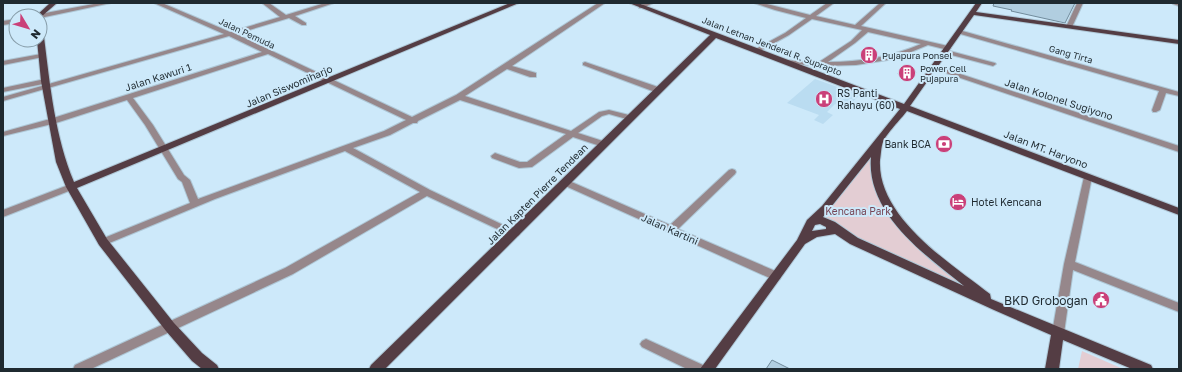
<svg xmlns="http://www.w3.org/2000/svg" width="1182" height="372" font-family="'Golos Text',sans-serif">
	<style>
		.built { fill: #badcf1 }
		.green { fill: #e3cdd3 }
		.building { fill: #b1cee0; stroke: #718b9b }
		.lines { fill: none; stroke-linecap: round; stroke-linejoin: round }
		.minor-casing { stroke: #aec7d6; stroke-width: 2 }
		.major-casing { stroke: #aec7d6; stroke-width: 2 }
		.minor { fill: #96878b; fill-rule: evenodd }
		.major { fill: #543d44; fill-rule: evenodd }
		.labels { text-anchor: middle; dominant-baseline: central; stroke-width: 4; stroke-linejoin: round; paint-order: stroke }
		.far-street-label { font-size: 9px; fill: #1f2a30; stroke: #cde9fa }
		.far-poi-label { font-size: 9px; fill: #1f2a30; stroke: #cde9fa; text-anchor: start }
		.street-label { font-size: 10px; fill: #1f2a30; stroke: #cde9fa }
		.poi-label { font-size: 10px; fill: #1f2a30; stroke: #cde9fa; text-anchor: start }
		.park-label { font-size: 10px; fill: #774656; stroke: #cde9fa }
		.near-poi-label { font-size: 12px; fill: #1f2a30; stroke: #cde9fa; text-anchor: end }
	</style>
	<rect width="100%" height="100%" fill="#cde9fa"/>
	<polygon class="built" points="815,79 860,95 846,108 835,104 827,112 833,115 823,124 814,120 819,115 787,103"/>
	<g class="green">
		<polygon points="877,142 874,157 891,213 996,306 854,241 826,218 825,213"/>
		<polygon points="1082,351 1123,369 1078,369"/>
	</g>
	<g class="building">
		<polygon points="994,3 1075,3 1065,23 1011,11 1012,10 993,6"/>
		<polygon points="902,68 916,72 911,78 898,74"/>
		<polygon points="772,360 790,369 766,369"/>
	</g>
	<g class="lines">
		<defs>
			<g id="minor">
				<polygon points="99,3 111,3 40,18 40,16 37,16 40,14"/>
				<path d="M154 3H162L230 32 280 17 262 3H269L286 15 325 3H334L295 16 306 23V25H302L289 18 236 34 412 117 456 95 598 3H605L512 66 536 73V77H530L507 69 465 96 571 131 599 112 609 110 633 116 634 118 630 120 609 114 602 116 578 133 606 142 607 144 606 146H600L573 137 532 167 519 168 492 158 491 156 495 153 520 162H527L566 134 460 100 418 121 417 123H413L390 135 353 148 430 190 518 232 520 234 518 236H512L427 196 293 274 91 369H73L75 365 285 268 420 192 345 151 215 199 107 244H99L98 242 99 240 190 203 182 182 178 179 145 125 127 100 56 123 3 136V132L50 119 262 52 229 36 3 101V97L224 34ZM268 54 406 120 384 131 198 199 190 180 184 175 153 125 133 98Z"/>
				<polygon points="645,3 653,3 643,8 639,8 639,6"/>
				<path d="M754 3H763L810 15 827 3H834L816 16 855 25 880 3H886L861 26 948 46 951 48 948 50 928 45 894 59 856 65 820 66 783 63 781 62V60L819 62 851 41 862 30 812 19 789 35 758 52H754V50L785 33 806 18 775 10ZM868 32 921 44C891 57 861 62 828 62L855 43Z"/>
				<polygon points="1077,3 1083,3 1072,27 1067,28 1066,27"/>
				<polygon points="1172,3 1179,3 1179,6 1173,4"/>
				<polygon points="16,19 16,23 3,25 3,21"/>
				<polygon points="959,30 1179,92 1179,96 1166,93 1160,110 1156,112 1153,112 1152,110 1159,91 957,33 956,32"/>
				<polygon points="946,50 995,63 996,64 993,66 944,53 943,52"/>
				<polygon points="41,54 44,56 43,57 3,65 3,61"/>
				<polygon points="585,62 661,88 662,90 658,92 655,92 583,65 583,63"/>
				<polygon points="933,65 1179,146 1179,152 931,68 931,66"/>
				<polygon points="45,79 48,79 48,83 3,92 3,88"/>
				<polygon points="732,169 735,170 736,172 735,174 678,229 780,273 781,276 780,279 776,280 772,279 561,184 560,182 564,179 567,180 670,225 729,170"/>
				<polygon points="1088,174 1092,177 1075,262 1179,303 1179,312 1073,270 1064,333 1062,336 1058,338 1054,336 1052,333 1064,264 1084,177"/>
				<polygon points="71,184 74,185 76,187 74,189 3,217 3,210"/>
				<polygon points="646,339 703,365 705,369 687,369 642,347 640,344 642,341"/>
			</g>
			<g id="major">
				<polygon points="50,3 57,3 41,17 36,16"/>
				<path d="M510 3H519L77 188 107 239 174 323 202 353 217 365 219 369H202L192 361 166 331 99 245 66 187 56 162 41 81 37 40H40V35L44 37C50 85 55 137 74 182Z"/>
				<path d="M629 3H638L904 104 976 3H982L976 12 1179 40V44L974 15 910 106 1179 208V215L907 111C901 119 886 134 883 142 881 147 881 155 880 160 877 217 950 263 990 294L991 299 1151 365 1153 369H1132L1063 340 1059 369H1045L1051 335 994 310 850 244 835 234 817 237 805 244 715 369H700L797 240 807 220 822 206 900 109 716 38 385 369H369L371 365 710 35ZM871 157C866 213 925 255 964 286L858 238 835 222 823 217ZM820 224 826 227V229L812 231 815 225Z"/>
			</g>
		</defs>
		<use href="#minor" class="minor-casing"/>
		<use href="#major" class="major-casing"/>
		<use href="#minor" class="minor"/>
		<use href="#major" class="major"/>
	</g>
	<defs>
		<symbol id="building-disc" viewBox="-11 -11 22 22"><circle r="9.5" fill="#ca4079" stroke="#cde9fa"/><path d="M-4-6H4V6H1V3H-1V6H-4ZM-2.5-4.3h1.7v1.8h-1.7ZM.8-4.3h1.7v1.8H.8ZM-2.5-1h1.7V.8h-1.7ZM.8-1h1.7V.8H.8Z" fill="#fff"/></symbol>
		<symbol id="hospital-disc" viewBox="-11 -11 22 22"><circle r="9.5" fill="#ca4079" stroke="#cde9fa"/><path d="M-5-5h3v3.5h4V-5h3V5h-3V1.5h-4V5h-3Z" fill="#fff"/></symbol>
		<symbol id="bank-disc" viewBox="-11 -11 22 22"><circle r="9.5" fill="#ca4079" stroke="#cde9fa"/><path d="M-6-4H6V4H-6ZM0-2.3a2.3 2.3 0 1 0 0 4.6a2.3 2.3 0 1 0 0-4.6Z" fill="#fff"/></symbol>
		<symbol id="hotel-disc" viewBox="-11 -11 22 22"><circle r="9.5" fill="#ca4079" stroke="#cde9fa"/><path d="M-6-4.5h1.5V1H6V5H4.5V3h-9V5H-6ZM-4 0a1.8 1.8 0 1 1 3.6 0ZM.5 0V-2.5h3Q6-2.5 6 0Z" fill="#fff"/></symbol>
		<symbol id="civic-disc" viewBox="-11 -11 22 22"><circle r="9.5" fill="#ca4079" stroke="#cde9fa"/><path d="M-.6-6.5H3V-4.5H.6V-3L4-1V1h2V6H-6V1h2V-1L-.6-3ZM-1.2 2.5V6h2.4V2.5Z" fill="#fff"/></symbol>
	</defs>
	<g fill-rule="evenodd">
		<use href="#building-disc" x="859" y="45" width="20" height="20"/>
		<use href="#building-disc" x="897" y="63" width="20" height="20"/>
		<use href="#hospital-disc" x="814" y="89" width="20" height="20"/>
		<use href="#bank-disc" x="934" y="134" width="20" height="20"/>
		<use href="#hotel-disc" x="948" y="192" width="20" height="20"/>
		<use href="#civic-disc" x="1091" y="290" width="20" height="20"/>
	</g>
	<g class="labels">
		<g class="far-street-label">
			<text transform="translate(247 33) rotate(25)">Jalan Pemuda</text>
			<text transform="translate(772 46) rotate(21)">Jalan Letnan Jenderal R. Suprapto</text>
			<text transform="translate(1071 54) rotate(16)">Gang Tirta</text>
		</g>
		<g class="far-poi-label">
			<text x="882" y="55">Pujapura Ponsel</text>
			<text x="920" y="68">Power Cell<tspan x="920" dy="10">Pujapura</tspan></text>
		</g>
		<g class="street-label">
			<text transform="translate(158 77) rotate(-18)">Jalan Kawuri 1</text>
			<text transform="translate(289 86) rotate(-23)">Jalan Siswomiharjo</text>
			<text transform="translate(1059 99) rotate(18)">Jalan Kolonel Sugiyono</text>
			<text transform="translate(1046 149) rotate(21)">Jalan MT. Haryono</text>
			<text transform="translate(537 194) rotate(-45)">Jalan Kapten Pierre Tendean</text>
			<text transform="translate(670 229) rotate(24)">Jalan Kartini</text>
		</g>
		<g class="poi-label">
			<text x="837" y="93">RS Panti<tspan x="837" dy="12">Rahayu (60)</tspan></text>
			<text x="931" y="144" text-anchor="end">Bank BCA</text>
			<text x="971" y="202">Hotel Kencana</text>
		</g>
		<g class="park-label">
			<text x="858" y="211">Kencana Park</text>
		</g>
		<g class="near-poi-label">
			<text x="1088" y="300">BKD Grobogan</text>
		</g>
	</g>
	<rect width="1182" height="372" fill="none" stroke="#1f2a30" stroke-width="8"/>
	<g transform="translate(28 28) rotate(128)"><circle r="19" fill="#cde9fa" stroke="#879da9"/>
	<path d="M0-3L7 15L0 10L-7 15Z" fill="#ca4079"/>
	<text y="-6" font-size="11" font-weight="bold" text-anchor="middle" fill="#1f2a30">N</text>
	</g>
</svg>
